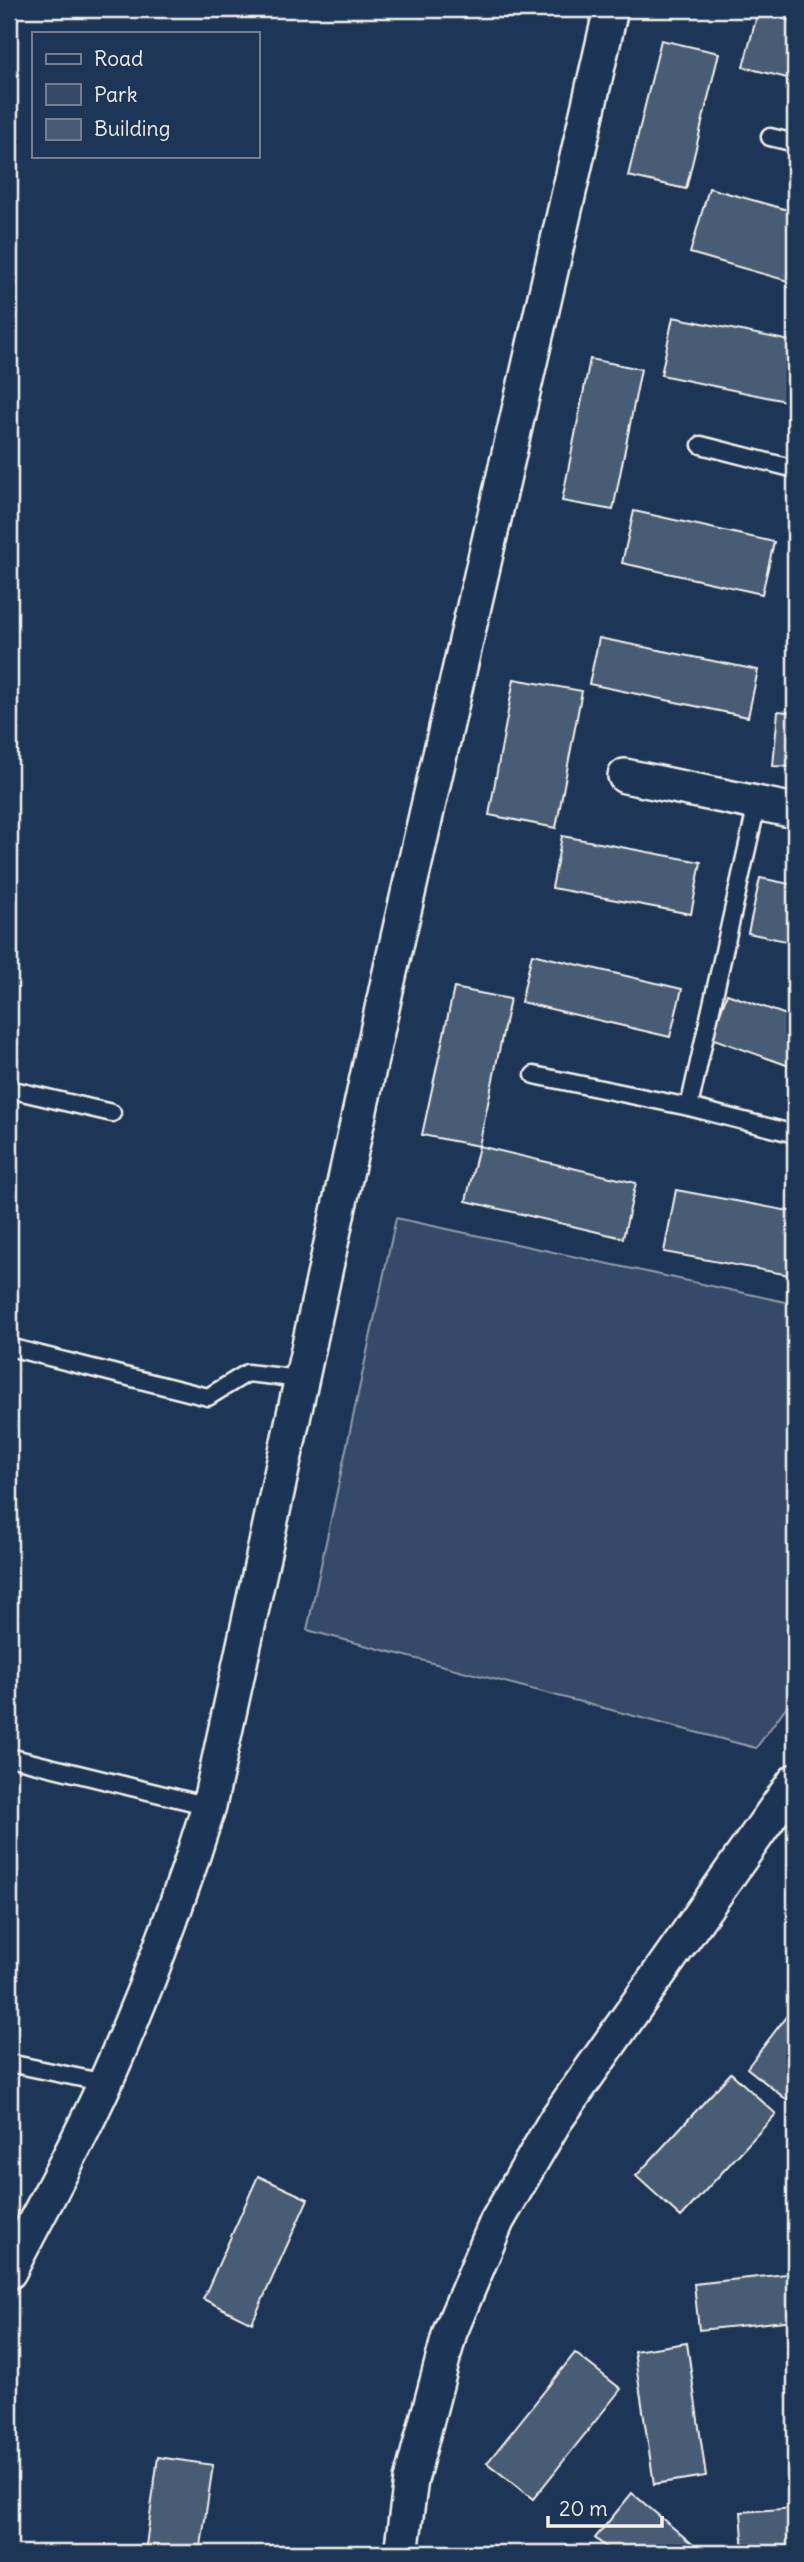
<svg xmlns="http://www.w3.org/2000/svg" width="804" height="2562" font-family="Delius,sans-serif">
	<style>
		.green { fill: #354a67; stroke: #949ea8; stroke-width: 2 }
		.building { fill: #485b74; stroke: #f4f1e8; stroke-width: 2 }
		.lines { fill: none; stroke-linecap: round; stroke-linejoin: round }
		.service-casing { stroke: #f4f1e8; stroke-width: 21 }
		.minor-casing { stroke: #f4f1e8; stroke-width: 38 }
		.service { stroke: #1d3557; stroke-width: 16 }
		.minor { stroke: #1d3557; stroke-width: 33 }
	</style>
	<rect width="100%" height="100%" fill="#1d3557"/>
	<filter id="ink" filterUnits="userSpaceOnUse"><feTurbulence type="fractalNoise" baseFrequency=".0143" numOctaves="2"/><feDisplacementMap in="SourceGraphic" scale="14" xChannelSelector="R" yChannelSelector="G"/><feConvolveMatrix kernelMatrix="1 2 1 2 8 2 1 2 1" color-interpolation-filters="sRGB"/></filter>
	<g filter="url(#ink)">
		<polygon class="green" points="396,1218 795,1304 795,1695 756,1748 307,1630"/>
		<g class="building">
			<polygon points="758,12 795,22 795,80 743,67"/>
			<polygon points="661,40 719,53 686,189 628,176"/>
			<polygon points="709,188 795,212 795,283 690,253"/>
			<polygon points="673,317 795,342 795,403 661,375"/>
			<polygon points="590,359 641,369 613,510 562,501"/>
			<polygon points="634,511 774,542 762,594 622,563"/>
			<polygon points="599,638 758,670 748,717 589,684"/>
			<polygon points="514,679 582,691 556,828 489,815"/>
			<polygon points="778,711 795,713 795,767 773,766"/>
			<polygon points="562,836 701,862 691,914 552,888"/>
			<polygon points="760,878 795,885 795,943 748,933"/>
			<polygon points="532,954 682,989 670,1037 521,1002"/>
			<polygon points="454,988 510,999 479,1146 422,1135"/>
			<polygon points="727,994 795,1018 795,1068 711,1038"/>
			<polygon points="479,1146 636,1183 623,1238 466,1201"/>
			<polygon points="676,1190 795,1212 795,1276 664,1252"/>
			<polygon points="795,2005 795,2089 787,2100 747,2068"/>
			<polygon points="731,2073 776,2114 681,2217 636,2176"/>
			<polygon points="258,2176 308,2199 252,2323 203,2299"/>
			<polygon points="795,2273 795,2320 699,2330 694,2284"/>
			<polygon points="687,2343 706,2476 654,2484 634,2351"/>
			<polygon points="575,2353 621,2389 533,2499 487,2463"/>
			<polygon points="158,2457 213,2465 200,2553 145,2553"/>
			<polygon points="632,2493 703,2553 613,2553 595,2538"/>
			<polygon points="795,2508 795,2553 744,2553 741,2512"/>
		</g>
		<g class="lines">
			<defs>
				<g id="service">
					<polyline points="770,137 795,143"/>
					<polyline points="701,445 795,469"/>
					<polyline points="534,1075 689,1107 795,1134"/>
					<polyline points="9,1089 112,1113"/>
					<polyline points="689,1107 757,804"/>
					<polyline points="9,1347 208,1397 247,1373 302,1379"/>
					<polyline points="9,1757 209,1806"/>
					<polyline points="9,2063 105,2083"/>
				</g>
				<g id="minor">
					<polyline points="625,776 795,811"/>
					<path d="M9 2272C41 2209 77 2146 106 2081 146 1991 180 1900 209 1806L388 981 611 9"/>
					<polyline points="401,2553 411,2480 450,2332 497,2221 555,2121 795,1781"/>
				</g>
			</defs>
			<use href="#service" class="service-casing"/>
			<use href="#minor" class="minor-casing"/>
			<use href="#service" class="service"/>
			<use href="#minor" class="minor"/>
		</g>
	</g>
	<rect width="804" height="2562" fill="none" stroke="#1d3557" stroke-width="35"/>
	<rect x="18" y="18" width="769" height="2527" fill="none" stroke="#f4f1e8" stroke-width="2.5" filter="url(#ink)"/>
	<rect x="32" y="32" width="228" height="126" fill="#1d3557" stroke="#738091" stroke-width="2"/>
	<rect x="46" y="54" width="35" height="10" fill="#1d3557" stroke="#738091" stroke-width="2"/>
	<text x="94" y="66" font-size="21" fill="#f4f1e8">Road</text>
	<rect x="46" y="84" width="35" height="21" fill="#354a67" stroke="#738091" stroke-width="2"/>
	<text x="94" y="102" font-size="21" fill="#f4f1e8">Park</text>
	<rect x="46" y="119" width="35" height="21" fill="#485b74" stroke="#738091" stroke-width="2"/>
	<text x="94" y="136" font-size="21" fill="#f4f1e8">Building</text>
	<path d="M548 2516v10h114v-10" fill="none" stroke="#f4f1e8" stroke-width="3.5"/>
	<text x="559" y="2516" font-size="21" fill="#f4f1e8" stroke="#1d3557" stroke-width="5" paint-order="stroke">20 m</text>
</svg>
